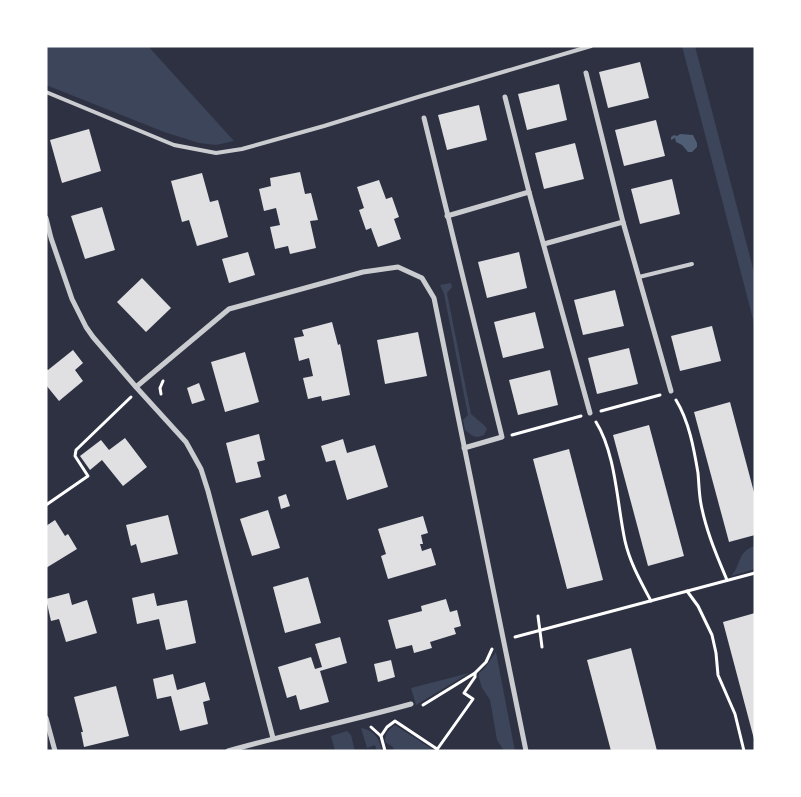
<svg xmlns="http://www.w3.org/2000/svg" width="801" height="797" font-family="Spectral,serif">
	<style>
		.green { fill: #3c4559 }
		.water { fill: #4f5d75 }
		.building { fill: #e0e0e3 }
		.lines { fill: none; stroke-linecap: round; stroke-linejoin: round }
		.path { stroke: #fff; stroke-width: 3 }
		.service { stroke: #caccd0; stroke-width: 4 }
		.minor { stroke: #caccd0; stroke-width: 5 }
	</style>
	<rect width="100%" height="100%" fill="#2d3142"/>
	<g class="green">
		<polygon points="46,46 148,46 234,141 216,145 199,143 164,132 46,85"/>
		<polygon points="682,46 695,46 755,276 755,327"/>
		<path d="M451 283 452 287 447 293 471 414 485 426 487 429 484 435C474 439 473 436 465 430L463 420 468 415 444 294 440 285Z"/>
		<path d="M755 546V569L731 576C741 566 737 551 755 546Z"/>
		<polygon points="496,652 515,751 504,751 497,740 490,700 482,688 479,678 479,673 483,670"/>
		<polygon points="469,673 416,705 411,688"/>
		<path d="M395 725 432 749 431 751H394L393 747 385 742C385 733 388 730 395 725Z"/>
		<path d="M361 728C375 731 379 738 382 751H377L375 745 367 748Z"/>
		<polygon points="347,731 351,735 355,751 335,751 331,736"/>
	</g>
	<polygon class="water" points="680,134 693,135 697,143 697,147 692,152 688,152 682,145 676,142 675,138 671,140 671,137 674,135 677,136"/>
	<g class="building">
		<polygon points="640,62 649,98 608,108 599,72"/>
		<polygon points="559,84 567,120 527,130 518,94"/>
		<polygon points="479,105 487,140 447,150 438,115"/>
		<polygon points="656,120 665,156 624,166 615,130"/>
		<polygon points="89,129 101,171 62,183 50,140"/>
		<polygon points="575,143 584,179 544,189 535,153"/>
		<polygon points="300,172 305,194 311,193 318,220 310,221 316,248 290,254 288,246 275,249 270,227 280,225 276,208 264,211 259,189 271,186 270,178"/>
		<polygon points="202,173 210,202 218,200 228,237 197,246 189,220 182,222 171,181"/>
		<polygon points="672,179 680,214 640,224 631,189"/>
		<polygon points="379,180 386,199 392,197 399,217 394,219 401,239 378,247 371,228 366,230 359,210 364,208 357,187"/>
		<polygon points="102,207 115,250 85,259 71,216"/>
		<polygon points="248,252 255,275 229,283 222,259"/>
		<polygon points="519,252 527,288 487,298 478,262"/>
		<polygon points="142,278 171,308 146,332 117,302"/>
		<polygon points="615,290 624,326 583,335 574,300"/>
		<polygon points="535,312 544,348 503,358 494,322"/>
		<polygon points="332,322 338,345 340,344 350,395 322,401 321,396 308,399 303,378 313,376 309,358 299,361 294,338 304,336 302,330"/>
		<polygon points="712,326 721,361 680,371 671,336"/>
		<polygon points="418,332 427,376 385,384 377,340"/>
		<polygon points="629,348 638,384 597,394 588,358"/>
		<polygon points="73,350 83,363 75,370 83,381 59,401 46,385 46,369 48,370"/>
		<polygon points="245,352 259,402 225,412 211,362"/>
		<polygon points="550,370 558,405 518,415 509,380"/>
		<polygon points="199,383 205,400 192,404 187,388"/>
		<polygon points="730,402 755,496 755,535 729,542 694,412"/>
		<polygon points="649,425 684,556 648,566 613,435"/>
		<polygon points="259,434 265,460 257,462 261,477 236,483 226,443"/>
		<polygon points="125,438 147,467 123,486 102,460 90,470 80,456 101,440 109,450"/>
		<polygon points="343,439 347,453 375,445 388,487 347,500 335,460 326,462 321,446"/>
		<polygon points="569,449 603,580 567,589 533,459"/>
		<polygon points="286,494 290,506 281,509 278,497"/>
		<polygon points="268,510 280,548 252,556 240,519"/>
		<polygon points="168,515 178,554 141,563 136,544 131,546 126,525"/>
		<polygon points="423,516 428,533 421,535 423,544 420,544 422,551 431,548 436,565 388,579 381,556 386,554 378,529"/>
		<polygon points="55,520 65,536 68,534 77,549 46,568 46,526"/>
		<polygon points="308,577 321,623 285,633 273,587"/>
		<polygon points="69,593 72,605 87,600 97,633 66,642 59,619 51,621 46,599"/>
		<polygon points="154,593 157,606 187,600 196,643 166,650 159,619 137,624 132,598"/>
		<polygon points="446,599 450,612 457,610 461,626 454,628 456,634 430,642 432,648 414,653 412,645 396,649 388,620 422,611 421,606"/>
		<polygon points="755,613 755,739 754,739 723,622"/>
		<polygon points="340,637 347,663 320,671 329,702 300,710 296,695 287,698 278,667 311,657 315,669 322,667 315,644"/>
		<polygon points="631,648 657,751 611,751 587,660"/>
		<polygon points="391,660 395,677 378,682 374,664"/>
		<polygon points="173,674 177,690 205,682 210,700 203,702 208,724 180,731 171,696 157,699 153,679"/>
		<polygon points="116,686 129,736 84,747 81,732 83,732 74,697"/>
	</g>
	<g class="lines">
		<g class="path">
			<polyline points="161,394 160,388 163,381"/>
			<path d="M676 400C689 421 694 449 698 473 699 484 699 494 701 504 706 531 717 556 727 580"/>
			<polyline points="601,411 660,395"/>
			<path d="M596 422C616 454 617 504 625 541 630 563 641 582 651 601"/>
			<polyline points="512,435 581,416"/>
			<polyline points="46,505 88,476 75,456 76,450 131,397"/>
			<polyline points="687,591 698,606 712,635 716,653 718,675 735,714 744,751"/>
			<polyline points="538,616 542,647"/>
			<polyline points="515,637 755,573"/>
			<polyline points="423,705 475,673 486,662 492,649"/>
			<polyline points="371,727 381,736 385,751"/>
			<polyline points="381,736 387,727 395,721 437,749"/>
			<polyline points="436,751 473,699 464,693 475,677 475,673"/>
		</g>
		<g class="service">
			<polyline points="46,92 174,145 216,153 242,149 324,126 418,97 591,46"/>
			<polyline points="639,277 692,264"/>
		</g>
		<g class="minor">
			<polyline points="424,118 502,437 464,448"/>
			<polyline points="529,192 590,413"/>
			<polyline points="447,216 529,192 505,97"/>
			<polyline points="46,218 51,238 72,299 86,327 93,337 136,387 186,442 201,469 208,491 273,738"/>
			<polyline points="623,222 671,391"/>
			<polyline points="544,244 623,222 586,73"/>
			<polyline points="136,387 229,309 363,272 398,267 422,278 434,298 526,751"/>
			<polyline points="46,718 55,751"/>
			<path d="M228 751C288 734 350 721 411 704"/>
		</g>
	</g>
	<rect width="801" height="797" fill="none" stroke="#ffffff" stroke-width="95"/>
</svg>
